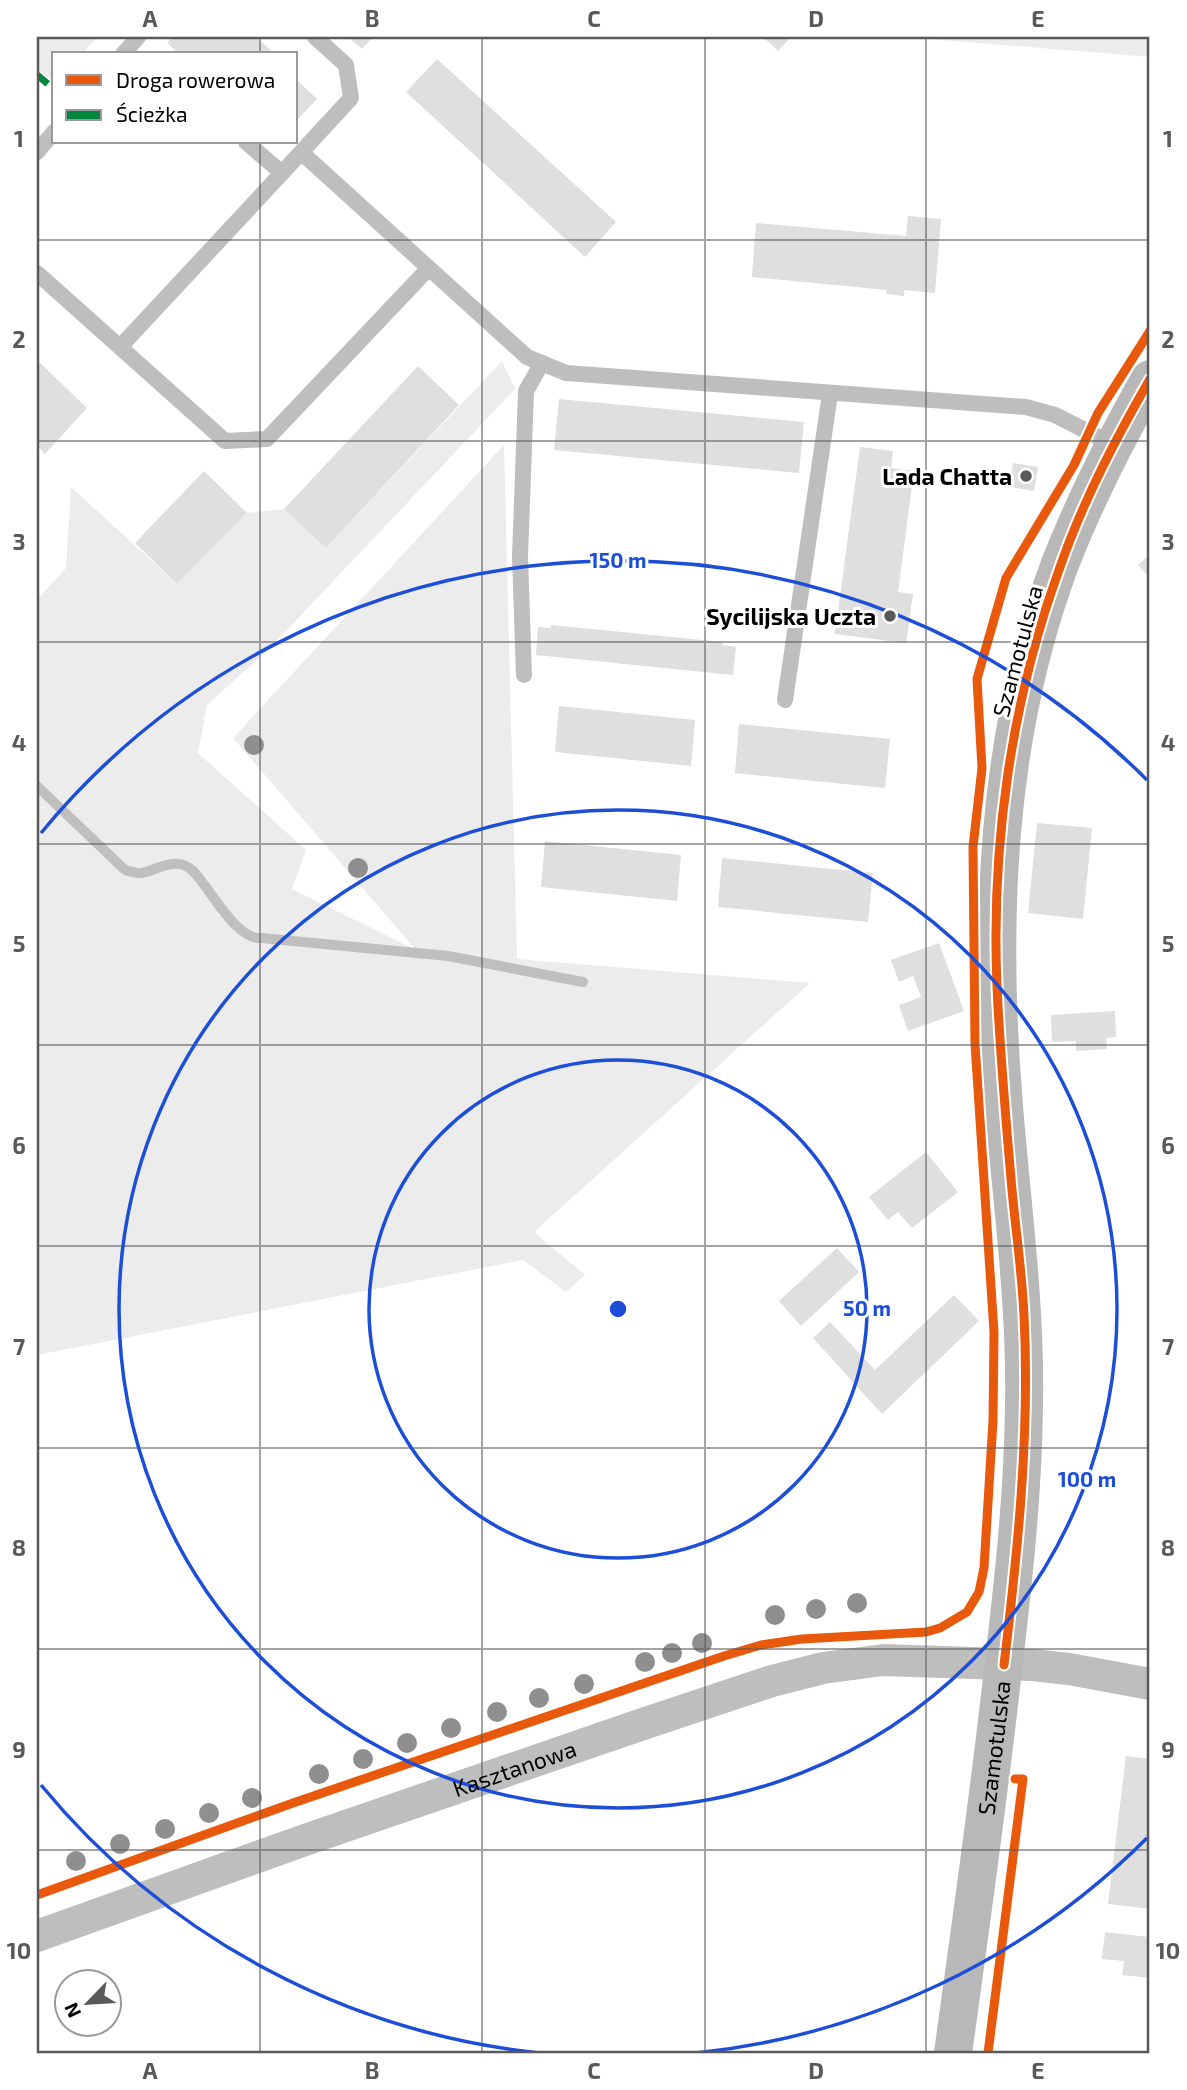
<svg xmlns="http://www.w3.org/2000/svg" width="1187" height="2090" font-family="'Exo 2',sans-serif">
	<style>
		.green { fill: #ececec }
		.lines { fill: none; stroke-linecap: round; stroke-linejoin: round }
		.stream { stroke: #bfbfbf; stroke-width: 10 }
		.building { fill: #dfdfdf }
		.lane { stroke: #bebebe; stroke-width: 16 }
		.street { stroke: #bebebe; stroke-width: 32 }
		.secondary { stroke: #b8b8b8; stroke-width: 38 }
		.quiet { stroke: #00873e; stroke-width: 7; stroke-dasharray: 14 7; stroke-linecap: butt }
		.cycleway-casing { stroke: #fff; stroke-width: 13 }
		.cycleway { stroke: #e8590c; stroke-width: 9 }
		.tree { fill: #8f8f8f }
		.grid { fill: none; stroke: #595959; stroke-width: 2; stroke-opacity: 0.55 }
		.ring { fill: none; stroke: #1d4ed8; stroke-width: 3.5 }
		.poi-dot { fill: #595959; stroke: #fff; stroke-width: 2.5 }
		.labels { text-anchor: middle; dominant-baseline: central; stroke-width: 6; stroke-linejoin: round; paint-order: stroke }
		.poi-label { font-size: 23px; font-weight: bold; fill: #000; stroke: #fff; text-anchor: end }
		.street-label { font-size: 23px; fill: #000; stroke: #fff }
		.centre { fill: #1d4ed8; stroke: #fff; stroke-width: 3.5 }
		.ring-label { font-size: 21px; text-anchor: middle; font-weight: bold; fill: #1d4ed8; stroke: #fff; stroke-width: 6; stroke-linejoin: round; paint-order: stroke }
		.neatline { fill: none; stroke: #595959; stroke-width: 2.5 }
		.grid-label { font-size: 23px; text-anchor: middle; font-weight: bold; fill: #595959 }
	</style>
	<rect width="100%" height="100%" fill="#fff"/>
	<g class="green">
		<polygon points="37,37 97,37 82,54 54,54 54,82 43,74 37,81"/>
		<polygon points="906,37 1150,37 1150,57"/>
		<polygon points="502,361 515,389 267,651 207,705 198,753 306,850 292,889 416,950 233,738 504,445 517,959 810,983 534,1232 585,1275 566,1292 523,1260 37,1355 37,600 66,568 71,487 177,584 247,513 284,509 326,548"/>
	</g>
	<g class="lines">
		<path class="stream" d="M37 786 125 870C130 871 137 874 141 873 158 870 176 855 193 871 210 888 236 941 262 938L448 956 583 982"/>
	</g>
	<g class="building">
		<polygon points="172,37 256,37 275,54 179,54 167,43"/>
		<polygon points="348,37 373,37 362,49"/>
		<polygon points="763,37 791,37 778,51"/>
		<polygon points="437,59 616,222 585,257 406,92"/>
		<polygon points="296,79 317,99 296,121"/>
		<polygon points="908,216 941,219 935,293 904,290 904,296 886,294 887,290 752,277 756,223 906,236"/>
		<polygon points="37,360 87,408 45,454 37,446"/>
		<polygon points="418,366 459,405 326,548 284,509"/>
		<polygon points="559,399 804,422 799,473 554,450"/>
		<polygon points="860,447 893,451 891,468 914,471 898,592 913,594 906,643 835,634"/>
		<polygon points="1013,463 1038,467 1034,491 1010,487"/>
		<polygon points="204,471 247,513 177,584 135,543"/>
		<polygon points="1150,554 1150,578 1138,565"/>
		<polygon points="551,625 723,642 723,645 736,647 733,675 536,655 538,627 551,628"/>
		<polygon points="559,706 695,720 691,766 555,752"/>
		<polygon points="739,724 890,739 885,788 735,773"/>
		<polygon points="1037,823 1092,828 1083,919 1028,913"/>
		<polygon points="545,841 681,855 677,901 541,887"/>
		<polygon points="722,858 873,873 868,922 718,907"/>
		<polygon points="939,943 964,1011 908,1031 899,1005 921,997 913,976 899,982 891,960"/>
		<polygon points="1115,1011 1116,1037 1106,1038 1107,1049 1076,1051 1076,1041 1052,1042 1051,1015"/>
		<polygon points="926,1152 958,1192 912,1228 898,1212 888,1220 869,1197"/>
		<polygon points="837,1248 859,1272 801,1326 779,1301"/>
		<polygon points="954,1295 979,1321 882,1414 813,1338 830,1322 875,1370"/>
		<polygon points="1126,1756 1150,1759 1150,1909 1108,1904"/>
		<polygon points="1105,1932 1150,1937 1150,1978 1122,1975 1124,1961 1102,1959"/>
	</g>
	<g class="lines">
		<g class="lane">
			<polyline points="123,54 138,37"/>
			<polyline points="37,152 54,132"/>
			<polyline points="302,153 527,357 566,373 1026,407 1055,415 1114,445"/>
			<polyline points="282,173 351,98 346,65 315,37"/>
			<polyline points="37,273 225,441 267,439 428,269"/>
			<polyline points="120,347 282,173 246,142"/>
			<polyline points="524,675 520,557 526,391 542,363"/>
			<polyline points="785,700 830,394"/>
		</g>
		<path class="street" id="s1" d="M37 1936 305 1840 637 1726 772 1681 823 1668 883 1660 1032 1665 1069 1669 1150 1684"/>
		<path class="secondary" id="s2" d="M953 2053C970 1931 987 1810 1001 1687 1012 1593 1023 1500 1024 1405 1026 1305 1012 1206 1004 1106 989 924 995 738 1060 564 1085 500 1116 439 1150 379"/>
		<polyline class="quiet" points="37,75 54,89"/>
		<defs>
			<g id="cycleway">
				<path d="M1004 1665C1018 1549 1030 1432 1024 1315 1022 1273 1016 1232 1012 1190 1006 1122 1000 1054 997 986 991 846 1011 702 1059 570 1082 503 1115 440 1150 379"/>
				<polyline points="37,1895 293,1803 724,1656 761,1645 802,1639 926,1632 940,1628 967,1612 979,1592 984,1568 993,1421 994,1332 975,1044 973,847 982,768 977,679 1006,578 1074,465 1098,413 1150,331"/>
				<polyline points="988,2053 1023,1779 1015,1779"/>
			</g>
		</defs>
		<use href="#cycleway" class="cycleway-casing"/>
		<use href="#cycleway" class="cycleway"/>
	</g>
	<g class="tree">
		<circle cx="254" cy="745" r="10"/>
		<circle cx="358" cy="868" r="10"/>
		<circle cx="857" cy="1603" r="10"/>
		<circle cx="816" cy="1609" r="10"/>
		<circle cx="775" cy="1615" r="10"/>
		<circle cx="702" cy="1643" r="10"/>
		<circle cx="672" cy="1653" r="10"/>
		<circle cx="645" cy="1662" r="10"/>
		<circle cx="584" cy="1684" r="10"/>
		<circle cx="539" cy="1698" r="10"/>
		<circle cx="497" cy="1712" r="10"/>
		<circle cx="451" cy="1728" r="10"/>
		<circle cx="407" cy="1743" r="10"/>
		<circle cx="363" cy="1759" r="10"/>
		<circle cx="319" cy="1774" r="10"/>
		<circle cx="252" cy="1798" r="10"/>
		<circle cx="209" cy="1813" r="10"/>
		<circle cx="165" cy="1829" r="10"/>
		<circle cx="120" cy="1844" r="10"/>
		<circle cx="76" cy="1861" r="10"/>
	</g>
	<path class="grid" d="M260 37V54M482 37V2053M705 37V2053M926 37V2053M260 142V2053M37 240H1150M37 441H1150M37 642H1150M37 844H1150M37 1045H1150M37 1246H1150M37 1448H1150M37 1649H1150M37 1850H1150"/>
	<g class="ring">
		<circle cx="618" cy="1309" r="249"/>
		<circle cx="618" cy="1309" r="499"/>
		<path d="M1147 1838A748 748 0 0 1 696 2053M540 2053A748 748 0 0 1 41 1785M41 833A748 748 0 0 1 1147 780"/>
	</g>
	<g class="poi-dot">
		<circle cx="1026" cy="476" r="7"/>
		<circle cx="890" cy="616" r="7"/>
	</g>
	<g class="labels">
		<g class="poi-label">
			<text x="1012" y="476">Lada Chatta</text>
			<text x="876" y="616">Sycilijska Uczta</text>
		</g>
		<g class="street-label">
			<text transform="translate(1017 651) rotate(-75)">Szamotulska</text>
			<text stroke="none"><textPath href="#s2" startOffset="308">Szamotulska</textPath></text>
			<text stroke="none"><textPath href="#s1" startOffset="506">Kasztanowa</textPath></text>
		</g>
	</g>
	<circle cx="618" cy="1309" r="10" class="centre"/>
	<g class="ring-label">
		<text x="618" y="568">150 m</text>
		<text x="867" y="1316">50 m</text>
		<text x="1087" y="1487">100 m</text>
	</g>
	<rect width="1187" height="2090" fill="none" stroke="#ffffff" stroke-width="77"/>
	<rect x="52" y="52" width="245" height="91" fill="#ffffff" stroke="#999999" stroke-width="2"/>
	<rect x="66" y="75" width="35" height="10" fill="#e8590c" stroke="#999999" stroke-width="2"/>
	<text x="116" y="88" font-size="21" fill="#000000">Droga rowerowa</text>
	<rect x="66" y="110" width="35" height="10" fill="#00873e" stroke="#999999" stroke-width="2"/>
	<text x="116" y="122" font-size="21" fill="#000000">Ścieżka</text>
	<g transform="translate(88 2003) rotate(245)"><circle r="33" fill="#ffffff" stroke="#999999" stroke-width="2"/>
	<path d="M0-5L12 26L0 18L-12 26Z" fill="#595959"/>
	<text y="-10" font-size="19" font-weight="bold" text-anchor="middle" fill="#000000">N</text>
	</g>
	<rect x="38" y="38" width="1110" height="2014" class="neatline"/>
	<g class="grid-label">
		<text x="150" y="27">A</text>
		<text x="372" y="27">B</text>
		<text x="594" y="27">C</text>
		<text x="816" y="27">D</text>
		<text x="1038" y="27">E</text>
		<text x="19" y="147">1</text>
		<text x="1168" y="147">1</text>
		<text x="19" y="348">2</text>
		<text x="1168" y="348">2</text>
		<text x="19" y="550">3</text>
		<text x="1168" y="550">3</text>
		<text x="19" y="751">4</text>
		<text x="1168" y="751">4</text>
		<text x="19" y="952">5</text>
		<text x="1168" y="952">5</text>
		<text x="19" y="1154">6</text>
		<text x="1168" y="1154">6</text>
		<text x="19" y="1355">7</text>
		<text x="1168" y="1355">7</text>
		<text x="19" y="1556">8</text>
		<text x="1168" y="1556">8</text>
		<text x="19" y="1758">9</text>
		<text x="1168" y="1758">9</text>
		<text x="19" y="1959">10</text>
		<text x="1168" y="1959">10</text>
		<text x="150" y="2079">A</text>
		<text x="372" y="2079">B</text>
		<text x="594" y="2079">C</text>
		<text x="816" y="2079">D</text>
		<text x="1038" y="2079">E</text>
	</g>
</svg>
